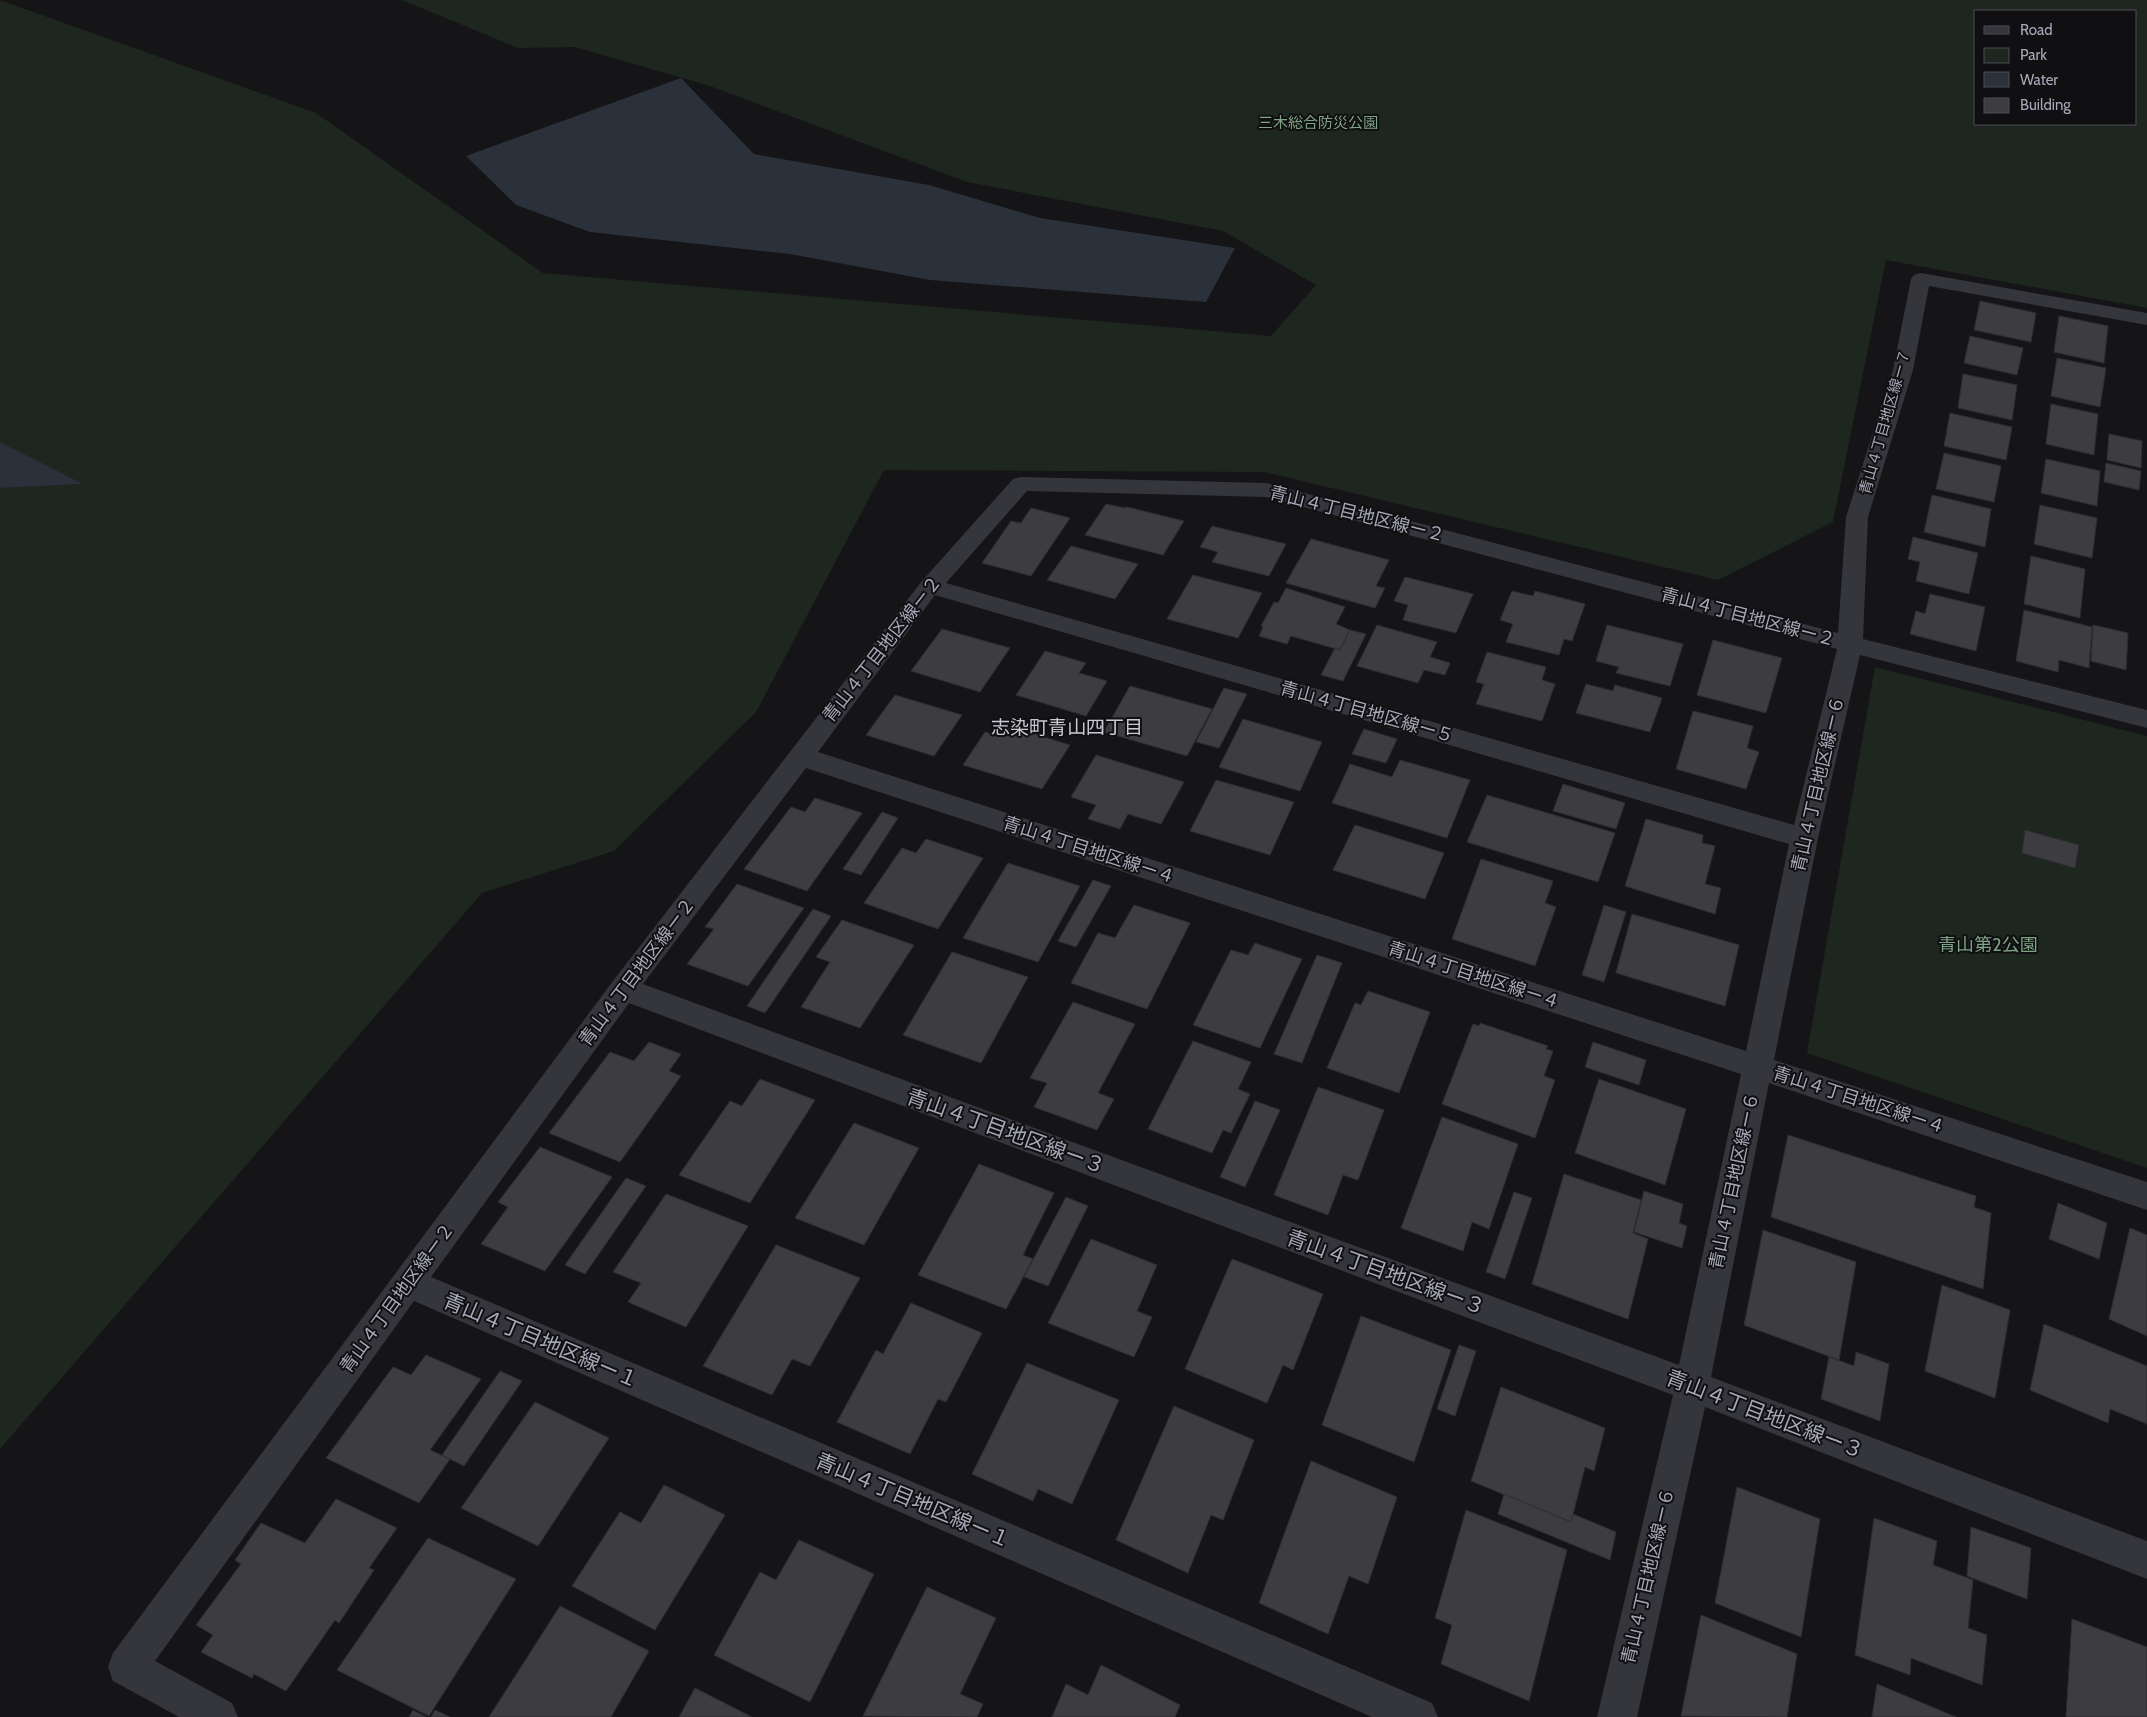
<svg xmlns="http://www.w3.org/2000/svg" width="2147" height="1717" font-family="Cabin,'Noto Sans JP',sans-serif">
	<style>
		.green { fill: #1e2620; fill-rule: evenodd }
		.water { fill: #2a313b }
		.building { fill: #3c3c41; stroke: #2f2e32 }
		.lines { fill: none; stroke-linecap: round; stroke-linejoin: round }
		.street { fill: #35353c; fill-rule: evenodd }
		.labels { text-anchor: middle; dominant-baseline: central; stroke-width: 4; stroke-linejoin: round; paint-order: stroke }
		.far-park-label { font-size: 15px; fill: #7ca384; stroke: #100f11 }
		.far-street-label { font-size: 15px; fill: #a6a8b7; stroke: #100f11 }
		.street-label { font-size: 18px; fill: #a6a8b7; stroke: #100f11 }
		.park-label { font-size: 18px; fill: #7ca384; stroke: #100f11 }
		.neighbourhood-label { font-size: 19px; fill: #c7c8d3; stroke: #100f11 }
		.near-street-label { font-size: 21px; fill: #a6a8b7; stroke: #100f11 }
	</style>
	<rect width="100%" height="100%" fill="#151416"/>
	<g class="green">
		<path d="M0 0 316 113 543 273 1271 336 1316 285 1223 231 967 182 710 86 575 47 518 48 402 0H2147V308L1886 260 1833 522 1718 580 1264 472 884 470 756 712 614 851 482 893 0 1449V488L82 484 0 442ZM1976 11H2136V124H1976Z"/>
		<polygon points="1875,667 2147,736 2147,1168 1807,1053"/>
	</g>
	<g class="water">
		<polygon points="681,78 754,154 929,185 1040,218 1235,248 1206,302 930,280 790,254 590,232 516,205 466,156"/>
		<polygon points="0,442 83,484 0,488"/>
	</g>
	<g class="building">
		<polygon points="1980,301 2036,313 2031,342 1974,330"/>
		<polygon points="2059,316 2108,326 2104,363 2054,352"/>
		<polygon points="1970,336 2023,348 2017,375 1964,363"/>
		<polygon points="2057,358 2106,368 2100,407 2051,396"/>
		<polygon points="1963,374 2017,385 2012,420 1958,408"/>
		<polygon points="2051,404 2098,414 2094,455 2046,444"/>
		<polygon points="1950,413 2012,427 2006,460 1944,446"/>
		<polygon points="2109,434 2142,441 2141,468 2107,460"/>
		<polygon points="1944,453 2001,466 1994,502 1936,489"/>
		<polygon points="2046,459 2100,471 2097,506 2041,493"/>
		<polygon points="2106,463 2141,471 2139,490 2104,482"/>
		<polygon points="1932,495 1991,509 1985,547 1924,532"/>
		<polygon points="1106,504 1125,508 1127,507 1184,521 1163,555 1085,535"/>
		<polygon points="2040,505 2097,518 2092,558 2034,544"/>
		<polygon points="1031,508 1070,518 1031,576 982,563 1011,521 1021,523"/>
		<polygon points="1212,526 1286,544 1269,576 1212,562 1218,552 1200,547"/>
		<polygon points="1913,537 1978,553 1969,594 1916,581 1920,562 1908,559"/>
		<polygon points="1311,539 1389,560 1376,586 1385,588 1375,608 1286,583"/>
		<polygon points="1071,546 1138,564 1115,599 1047,580"/>
		<polygon points="2031,556 2085,569 2080,618 2024,604"/>
		<polygon points="1193,575 1262,593 1238,638 1167,619"/>
		<polygon points="1405,577 1473,594 1456,633 1403,620 1408,605 1394,601"/>
		<polygon points="1286,588 1345,607 1336,624 1350,630 1340,650 1291,636 1287,644 1259,636 1263,627 1261,626 1274,602 1278,603"/>
		<polygon points="1512,591 1533,596 1535,591 1585,604 1572,641 1564,639 1559,655 1506,642 1513,624 1500,620"/>
		<polygon points="1930,594 1985,607 1976,651 1910,634 1916,611 1925,614"/>
		<polygon points="2024,610 2092,627 2089,668 2059,660 2058,672 2016,661"/>
		<polygon points="1377,625 1437,642 1430,657 1450,663 1445,675 1424,670 1418,683 1357,666"/>
		<polygon points="1607,625 1683,644 1670,686 1616,673 1619,667 1596,661"/>
		<polygon points="2093,625 2128,633 2126,670 2091,661"/>
		<polygon points="942,629 1010,648 980,692 911,671"/>
		<polygon points="1350,630 1366,634 1343,681 1321,675 1335,648 1340,650"/>
		<polygon points="1713,640 1782,658 1766,713 1697,695"/>
		<polygon points="1045,651 1086,663 1079,673 1107,681 1086,716 1016,695"/>
		<polygon points="1487,652 1546,667 1542,680 1555,684 1542,721 1476,704 1484,684 1476,682"/>
		<polygon points="1586,684 1613,691 1615,685 1662,698 1650,732 1576,713"/>
		<polygon points="1130,686 1212,709 1187,756 1104,732"/>
		<polygon points="1224,688 1247,694 1219,748 1196,742"/>
		<polygon points="895,695 962,715 934,756 866,735"/>
		<polygon points="1693,711 1753,726 1747,748 1759,752 1746,789 1676,769"/>
		<polygon points="1243,719 1322,742 1300,791 1219,767"/>
		<polygon points="1005,725 1070,745 1042,789 963,765 985,732 999,736"/>
		<polygon points="1364,729 1397,739 1386,763 1352,754"/>
		<polygon points="1096,755 1184,782 1161,824 1128,814 1120,829 1088,819 1096,805 1071,797"/>
		<polygon points="1400,760 1470,780 1447,838 1332,803 1350,764 1392,777"/>
		<polygon points="1216,780 1294,802 1270,855 1190,831"/>
		<polygon points="1563,784 1625,803 1616,829 1553,811"/>
		<polygon points="1487,795 1615,833 1598,882 1467,842"/>
		<polygon points="815,798 862,813 807,891 744,869 791,807 805,812"/>
		<polygon points="882,812 898,818 861,875 843,869"/>
		<polygon points="1646,819 1703,835 1702,843 1715,846 1705,884 1721,888 1715,914 1625,886"/>
		<polygon points="1355,825 1444,853 1425,899 1333,870"/>
		<polygon points="2025,830 2079,845 2075,868 2022,853"/>
		<polygon points="926,839 983,858 938,929 864,903 902,848 916,853"/>
		<polygon points="1481,859 1553,881 1545,903 1556,907 1535,966 1452,939"/>
		<polygon points="1008,863 1080,886 1038,962 963,938"/>
		<polygon points="1093,880 1111,886 1076,947 1058,941"/>
		<polygon points="737,884 804,908 748,986 687,964 714,929 705,927"/>
		<polygon points="1134,905 1190,923 1147,1009 1071,983 1098,933 1115,938"/>
		<polygon points="1604,905 1626,912 1604,982 1582,975"/>
		<polygon points="813,909 831,916 765,1013 747,1006"/>
		<polygon points="1632,914 1739,945 1725,1006 1616,973"/>
		<polygon points="842,920 914,945 860,1028 801,1007 830,962 816,957"/>
		<polygon points="1255,943 1302,959 1260,1048 1193,1025 1231,950 1248,955"/>
		<polygon points="952,952 1028,977 981,1063 903,1035"/>
		<polygon points="1317,955 1342,963 1302,1063 1274,1054"/>
		<polygon points="1368,991 1430,1012 1399,1093 1327,1068 1355,1003 1361,1005"/>
		<polygon points="1073,1002 1135,1024 1098,1093 1114,1099 1097,1130 1034,1107 1047,1083 1030,1078"/>
		<polygon points="1480,1023 1548,1046 1546,1049 1553,1051 1544,1076 1555,1080 1535,1138 1442,1104 1473,1024 1479,1026"/>
		<polygon points="1193,1041 1251,1062 1238,1089 1250,1094 1231,1133 1223,1130 1212,1153 1148,1129"/>
		<polygon points="649,1042 681,1054 669,1071 681,1076 620,1162 549,1133 610,1052 634,1061"/>
		<polygon points="1593,1042 1646,1060 1639,1085 1585,1067"/>
		<polygon points="760,1079 815,1100 750,1203 679,1175 730,1101 742,1106"/>
		<polygon points="1599,1079 1686,1109 1665,1185 1575,1153"/>
		<polygon points="1318,1087 1384,1110 1358,1180 1343,1175 1328,1215 1274,1195"/>
		<polygon points="1255,1101 1280,1110 1245,1187 1220,1177"/>
		<polygon points="1442,1117 1518,1144 1489,1229 1472,1222 1463,1251 1401,1228"/>
		<polygon points="854,1123 919,1148 864,1245 795,1218"/>
		<polygon points="1788,1135 1976,1196 1974,1207 1991,1213 1983,1289 1771,1217"/>
		<polygon points="540,1147 612,1177 545,1271 481,1244 508,1207 498,1202"/>
		<polygon points="979,1164 1054,1193 1023,1255 1033,1259 1006,1309 918,1275"/>
		<polygon points="1564,1174 1641,1200 1633,1233 1648,1239 1628,1319 1532,1284"/>
		<polygon points="626,1178 646,1186 585,1274 565,1265"/>
		<polygon points="1644,1191 1683,1204 1679,1223 1687,1226 1682,1248 1634,1232"/>
		<polygon points="1514,1192 1532,1198 1505,1279 1486,1272"/>
		<polygon points="666,1194 748,1226 686,1327 628,1302 641,1283 613,1272"/>
		<polygon points="1066,1197 1088,1206 1048,1286 1024,1277"/>
		<polygon points="2058,1203 2107,1223 2099,1259 2049,1239"/>
		<polygon points="2130,1228 2147,1235 2147,1336 2109,1319"/>
		<polygon points="1763,1230 1856,1262 1839,1360 1744,1325"/>
		<polygon points="1091,1239 1157,1265 1137,1311 1152,1317 1134,1357 1048,1323"/>
		<polygon points="776,1245 860,1278 810,1366 792,1359 772,1395 703,1366"/>
		<polygon points="1232,1259 1323,1294 1293,1370 1283,1365 1267,1403 1185,1369"/>
		<polygon points="1942,1285 2010,1310 1995,1398 1925,1371"/>
		<polygon points="911,1303 982,1333 946,1402 938,1399 910,1454 837,1422 876,1350 883,1354"/>
		<polygon points="1361,1316 1451,1350 1414,1462 1322,1425"/>
		<polygon points="2044,1324 2147,1366 2147,1424 2110,1409 2108,1423 2030,1390"/>
		<polygon points="1459,1345 1476,1351 1455,1416 1437,1409"/>
		<polygon points="1856,1352 1889,1364 1880,1421 1821,1399 1829,1357 1854,1366"/>
		<polygon points="426,1355 481,1379 430,1450 450,1459 419,1503 326,1458 393,1367 411,1375"/>
		<polygon points="1027,1363 1119,1400 1072,1504 1038,1489 1033,1501 972,1474"/>
		<polygon points="500,1371 522,1381 464,1466 442,1455"/>
		<polygon points="1501,1387 1605,1428 1594,1471 1585,1467 1571,1522 1471,1481"/>
		<polygon points="535,1402 609,1438 538,1546 461,1508"/>
		<polygon points="1174,1406 1254,1440 1223,1520 1211,1515 1188,1573 1116,1540"/>
		<polygon points="1311,1461 1397,1497 1368,1584 1349,1576 1328,1634 1259,1603"/>
		<polygon points="664,1485 725,1515 655,1630 572,1586 620,1512 641,1523"/>
		<polygon points="1737,1487 1820,1519 1801,1637 1715,1603"/>
		<polygon points="1504,1494 1571,1522 1573,1514 1616,1532 1610,1560 1498,1514"/>
		<polygon points="336,1499 397,1528 369,1568 374,1570 339,1623 335,1620 286,1691 254,1674 252,1678 201,1652 213,1635 196,1625 241,1564 235,1560 261,1523 305,1543"/>
		<polygon points="1466,1510 1567,1550 1529,1701 1441,1664 1452,1625 1435,1618"/>
		<polygon points="1874,1518 1937,1541 1933,1565 1973,1580 1968,1628 1987,1635 1982,1685 1911,1658 1910,1675 1855,1655"/>
		<polygon points="1971,1527 2031,1548 2027,1599 1967,1576"/>
		<polygon points="428,1538 516,1579 429,1716 337,1670"/>
		<polygon points="799,1540 874,1574 810,1702 714,1655 760,1572 776,1580"/>
		<polygon points="927,1587 996,1618 960,1694 983,1704 977,1717 863,1716"/>
		<polygon points="560,1606 649,1651 611,1717 489,1717"/>
		<polygon points="1701,1615 1797,1654 1787,1717 1681,1716"/>
		<polygon points="2072,1619 2147,1647 2147,1717 2066,1717"/>
		<polygon points="1101,1665 1180,1705 1175,1717 1052,1717 1066,1684 1088,1695"/>
		<polygon points="1877,1684 1956,1717 1872,1717"/>
		<polygon points="695,1688 752,1717 679,1717"/>
		<polygon points="413,1710 426,1717 409,1717"/>
		<polygon points="435,1710 450,1717 431,1717"/>
	</g>
	<g class="lines">
		<path class="street" d="M1921 273 2147 313V325L1929 286 1913 370 1868 517 1863 639 2147 710V728L1860 655 1818 838 1774 1060 2147 1182V1210L1769 1083 1711 1377 2147 1541V1579L1705 1407 1637 1717H1597L1673 1395 629 1003 431 1277 1432 1703 1438 1717H1372L414 1301 155 1661 232 1703 238 1717H179L113 1681 108 1667 113 1653 613 981 922 581 1013 479 1021 477 1266 483 1838 633 1846 517 1893 370 1911 279 1914 275ZM1027 491 1266 497 1837 649 1794 825 946 583ZM935 595 1789 844 1746 1051 818 752ZM806 768 1741 1074 1679 1365 643 984Z"/>
	</g>
	<g class="labels">
		<g class="far-park-label">
			<text x="1318" y="123">三木総合防災公園</text>
		</g>
		<g class="far-street-label">
			<text transform="translate(1885 422) rotate(-74)">青山４丁目地区線ー７</text>
		</g>
		<g class="street-label">
			<text transform="translate(1357 514) rotate(14)">青山４丁目地区線ー２</text>
			<text transform="translate(1748 617) rotate(15)">青山４丁目地区線ー２</text>
			<text transform="translate(882 649) rotate(-52)">青山４丁目地区線ー２</text>
			<text transform="translate(1367 712) rotate(16)">青山４丁目地区線ー５</text>
			<text transform="translate(1818 784) rotate(-77)">青山４丁目地区線ー６</text>
			<text transform="translate(1089 850) rotate(18)">青山４丁目地区線ー４</text>
			<text transform="translate(637 972) rotate(-53)">青山４丁目地区線ー２</text>
			<text transform="translate(1474 975) rotate(18)">青山４丁目地区線ー４</text>
			<text transform="translate(1859 1100) rotate(18)">青山４丁目地区線ー４</text>
			<text transform="translate(1734 1181) rotate(-78)">青山４丁目地区線ー６</text>
			<text transform="translate(397 1298) rotate(-54)">青山４丁目地区線ー２</text>
			<text transform="translate(1648 1576) rotate(-77)">青山４丁目地区線ー６</text>
		</g>
		<g class="park-label">
			<text x="1988" y="945">青山第2公園</text>
		</g>
		<g class="neighbourhood-label">
			<text x="1067" y="727">志染町青山四丁目</text>
		</g>
		<g class="near-street-label">
			<text transform="translate(1006 1131) rotate(20)">青山４丁目地区線ー３</text>
			<text transform="translate(1386 1272) rotate(20)">青山４丁目地区線ー３</text>
			<text transform="translate(541 1340) rotate(23)">青山４丁目地区線ー１</text>
			<text transform="translate(1765 1414) rotate(21)">青山４丁目地区線ー３</text>
			<text transform="translate(913 1500) rotate(23)">青山４丁目地区線ー１</text>
		</g>
	</g>
	<rect x="1974" y="10" width="162" height="115" fill="#100f11" stroke="#4c4c53"/>
	<rect x="1984" y="26" width="25" height="8" fill="#35353c" stroke="#4c4c53"/>
	<text x="2020" y="35" font-size="15" fill="#a6a8b7">Road</text>
	<rect x="1984" y="48" width="25" height="15" fill="#1e2620" stroke="#4c4c53"/>
	<text x="2020" y="60" font-size="15" fill="#a6a8b7">Park</text>
	<rect x="1984" y="72" width="25" height="15" fill="#2a313b" stroke="#4c4c53"/>
	<text x="2020" y="85" font-size="15" fill="#a6a8b7">Water</text>
	<rect x="1984" y="98" width="25" height="15" fill="#3c3c41" stroke="#4c4c53"/>
	<text x="2020" y="110" font-size="15" fill="#a6a8b7">Building</text>
</svg>
